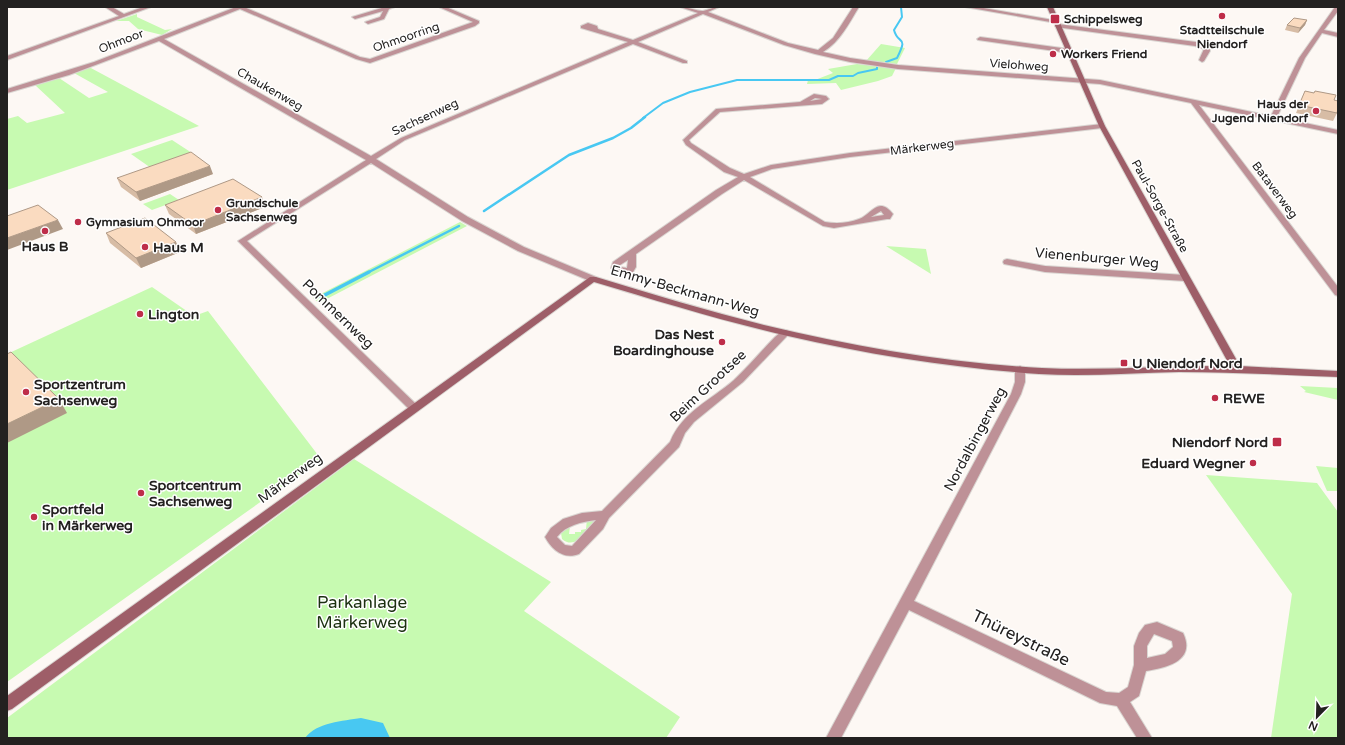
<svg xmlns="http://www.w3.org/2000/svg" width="1345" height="745" font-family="'Varela Round',sans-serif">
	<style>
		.green { fill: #c7fab1 }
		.water { fill: #48c8f2 }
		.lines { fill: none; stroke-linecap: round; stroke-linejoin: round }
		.stream-far2 { stroke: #48c8f2; stroke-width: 2 }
		.stream-far1 { stroke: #48c8f2; stroke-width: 2.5 }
		.stream { stroke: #48c8f2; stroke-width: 3.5 }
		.street-casing { stroke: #dad6d2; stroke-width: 2 }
		.secondary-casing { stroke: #dad6d2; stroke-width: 2 }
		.street { fill: #be9197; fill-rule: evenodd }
		.secondary { fill: #9e5e68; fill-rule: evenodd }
		.wall { fill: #d7bca5 }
		.shaded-wall { fill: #af9986 }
		.building { fill: #fadbc0; stroke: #af9986 }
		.poi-dot { fill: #be2d49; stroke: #fff; stroke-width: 1.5 }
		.labels { text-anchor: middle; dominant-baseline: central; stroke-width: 3; stroke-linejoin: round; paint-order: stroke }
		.far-poi-label { font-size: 12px; font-weight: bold; fill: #232120; stroke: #fff; text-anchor: start }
		.far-street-label { font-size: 12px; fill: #232120; stroke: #fff }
		.poi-label { font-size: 14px; font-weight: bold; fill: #232120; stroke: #fff; text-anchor: start }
		.street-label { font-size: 14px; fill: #232120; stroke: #fff }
		.near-park-label { font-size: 17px; fill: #1b3110; stroke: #fff }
		.near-street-label { font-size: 17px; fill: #232120; stroke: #fff }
	</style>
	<rect width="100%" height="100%" fill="#fdf8f4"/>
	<g class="green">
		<polygon points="137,14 137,17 165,30 172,29 162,35 138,29 129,21 116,21"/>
		<polygon points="881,44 905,48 897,64 866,61"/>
		<polygon points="857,64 896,68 892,76 878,81 841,90 836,83 807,84 808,80 815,80 833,73 828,69"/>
		<polygon points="89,67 199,126 7,190 7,119 18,116 27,123 65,113 35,85 59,78 89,98 108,92 74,73"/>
		<polygon points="172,140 192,153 151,168 131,154"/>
		<polygon points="170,194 179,200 152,210 143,204"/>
		<polygon points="460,222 467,226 319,303 313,298"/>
		<polygon points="886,246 926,249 931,274"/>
		<polygon points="152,287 194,316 208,311 321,459 7,682 7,354"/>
		<polygon points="1300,386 1338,388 1338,400 1304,392 1306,391"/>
		<polygon points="354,459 551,582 524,611 680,717 666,738 7,738 7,718"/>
		<polygon points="1316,466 1338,468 1338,491 1327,491"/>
		<polygon points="1206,475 1317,483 1338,512 1338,738 1271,738 1292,594"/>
		<path d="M587 519 593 520 594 524C585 533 575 550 562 539L561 533 570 526 569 534H575V532H581V530L586 529Z"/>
	</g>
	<path class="water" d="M361 718 383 723 390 738H305C317 722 343 721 361 718Z"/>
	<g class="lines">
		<g class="stream-far2">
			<path d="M886 62 897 58C909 34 898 46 894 30L902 17 901 7"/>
			<polyline points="643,118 663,103 690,92 737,80 829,80 838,76 853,76 858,73 877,69 877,67"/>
		</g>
		<g class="stream-far1">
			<polyline points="484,211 569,155 613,138 631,128 645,117"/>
			<polyline points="367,273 459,226"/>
		</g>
		<polyline class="stream" points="321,297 369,272"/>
		<defs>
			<g id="street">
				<polygon points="105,7 112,7 124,14 143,7 151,7 7,60 7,56 119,16"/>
				<path d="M236 7H244L360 57 370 59 473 22 439 7H446L479 21V23L475 26 370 63 356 59 240 9 164 39 371 156 401 138 628 42 581 28V26L588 23 597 26 598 29 633 40 698 13 680 7C688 7 697 11 703 11 708 10 713 7 719 7L708 12 788 43 818 50 833 38 853 7H859C849 23 840 42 823 52L850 58 898 65 1100 80 1271 116 1299 58 1335 7H1338V11L1324 30 1338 33V37L1322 33 1305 58 1277 117 1338 130V134L1199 105 1338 287V296L1335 295 1191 103 1100 84 898 69 850 62 815 54 784 45 703 14 638 42 687 61V63H683L633 44 405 140 376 159 468 217 524 247 596 277 597 279 596 281H590L518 251 462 221 371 163 247 241 418 406 419 408 418 410H410L238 241 366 160 159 41 69 75 7 93V89L94 62Z"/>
				<polygon points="385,7 395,7 389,9 384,19 368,24 365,22 380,17 383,11 355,19 352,17"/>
				<polygon points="965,7 978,7 1059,21 1056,23"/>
				<polygon points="1058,24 1196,42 1209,47 1210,51 1204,61 1202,62 1199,60 1204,49 1195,46 1056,27 1055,26"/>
				<polygon points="980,37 1069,49 1072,51 1069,53 978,40 977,39"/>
				<path d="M814 94 826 96 829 99 822 104 720 112 689 140 691 143 730 168 744 174 771 165 850 153 1102 124 1105 126 1102 128 850 157 772 169 750 177 825 222C836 224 849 223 859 219 871 215 878 195 893 214L890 219H887L834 228 823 226 744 180 722 194 636 254V267L633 272C625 274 617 274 611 268L613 262 716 190 738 177 724 172 686 145 683 140 716 109 800 102ZM815 98 822 99 810 101ZM881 211 884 215 871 217ZM628 260 627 268 620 267V265Z"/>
				<polygon points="1007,259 1045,266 1185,275 1189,278 1185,281 1045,272 1004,264 1003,262 1004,260"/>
				<path d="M785 330 788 331 790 333 788 335 743 382 694 422 685 433 679 447 609 518 603 529 579 554C564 560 552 550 545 537L551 528 563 519 582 513 602 511 670 442C682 412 711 400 734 380 748 367 761 351 775 337L782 331ZM596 520 572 546 565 545 557 537C566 525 582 522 596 520Z"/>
				<path d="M1020 366 1025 369V382L1021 394 914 601 1106 692 1119 693 1128 687 1134 665V646L1139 633 1145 625 1157 622 1183 633C1196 660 1168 668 1146 671L1139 696 1130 702 1152 738H1137L1117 706 1100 703 909 610 841 738H826L1011 394 1015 382V369ZM1154 634 1172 641 1173 647 1165 654 1147 658V646Z"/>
			</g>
			<path id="secondary" d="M1047 7H1053L1105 126 1240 366 1338 371V377C1285 375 1232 372 1179 372 1132 373 1085 377 1039 374 954 368 870 355 788 336 722 321 658 301 594 282L12 709 7 711V696L590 277H596C652 294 708 311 764 325 855 347 949 363 1042 368 1105 371 1167 365 1230 366L1099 126Z"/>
		</defs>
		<use href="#street" class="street-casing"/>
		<use href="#secondary" class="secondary-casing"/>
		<use href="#street" class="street"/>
		<use href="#secondary" class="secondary"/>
	</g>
	<g class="wall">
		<polygon points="1307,20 1305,25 1298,33 1285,30 1287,25"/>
		<polygon points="1305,91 1314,93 1334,100 1337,113 1333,121 1296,113"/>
		<polygon points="213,174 140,201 121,187 117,178"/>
		<polygon points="165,205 265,207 196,234 169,214"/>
		<polygon points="106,233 176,242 180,252 141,268 110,243"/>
	</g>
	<g class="shaded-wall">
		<polygon points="1307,20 1305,25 1298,33 1300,28"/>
		<polygon points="210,166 213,174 140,201 136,192"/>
		<polygon points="262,197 265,207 196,234 193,225"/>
		<polygon points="58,220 63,229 7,250 7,238"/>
		<polygon points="176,242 180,252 141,268 136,258"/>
		<polygon points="59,399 67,413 7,443 7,424"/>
	</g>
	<g class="building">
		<polygon points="1294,18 1307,20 1300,28 1287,25"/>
		<polygon points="1305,91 1314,93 1315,91 1336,95 1334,100 1338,101 1338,109 1337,113 1299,105"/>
		<polygon points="191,152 210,166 136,192 117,178"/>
		<polygon points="233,179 262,197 193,225 165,205"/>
		<polygon points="38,205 58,220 7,238 7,216"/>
		<polygon points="145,218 176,242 136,258 106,233"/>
		<polygon points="11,352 59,399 7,424 7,354"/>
	</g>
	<g class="poi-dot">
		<circle cx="1222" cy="16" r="4"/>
		<rect x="1050" y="14" width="10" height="10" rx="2"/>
		<circle cx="1053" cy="54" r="4"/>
		<circle cx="1316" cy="111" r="4"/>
		<circle cx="218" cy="210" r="4"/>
		<circle cx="78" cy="222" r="4"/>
		<circle cx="45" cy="231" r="4"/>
		<circle cx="145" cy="247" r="4"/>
		<circle cx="140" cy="314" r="4"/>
		<circle cx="722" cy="342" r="4"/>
		<rect x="1120" y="359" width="8" height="8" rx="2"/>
		<circle cx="26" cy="392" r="4"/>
		<circle cx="1215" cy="398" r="4"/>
		<rect x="1272" y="437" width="10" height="10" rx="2"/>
		<circle cx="1253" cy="463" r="4"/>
		<circle cx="141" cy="493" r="4"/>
		<circle cx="34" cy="517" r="4"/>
	</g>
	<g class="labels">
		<g class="far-poi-label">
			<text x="1064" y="19">Schippelsweg</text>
			<text x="1222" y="30" text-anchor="middle">Stadtteilschule<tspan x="1222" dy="14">Niendorf</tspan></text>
			<text x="1061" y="54">Workers Friend</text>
			<text x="1308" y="104" text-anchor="end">Haus der<tspan x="1308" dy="14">Jugend Niendorf</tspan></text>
			<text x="226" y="203">Grundschule<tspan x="226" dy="14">Sachsenweg</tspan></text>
			<text x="86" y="222">Gymnasium Ohmoor</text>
		</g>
		<g class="far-street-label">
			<text transform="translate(406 37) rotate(-19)">Ohmoorring</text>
			<text transform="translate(121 41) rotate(-21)">Ohmoor</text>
			<text transform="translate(1019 65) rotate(4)">Vielohweg</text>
			<text transform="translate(270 89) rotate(30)">Chaukenweg</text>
			<text transform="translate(425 117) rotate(-25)">Sachsenweg</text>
			<text transform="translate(922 147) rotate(-7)">Märkerweg</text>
			<text transform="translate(1275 190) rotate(53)">Bataverweg</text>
			<text transform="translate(1160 206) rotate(61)">Paul-Sorge-Straße</text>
		</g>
		<g class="poi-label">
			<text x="45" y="246" text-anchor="middle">Haus B</text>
			<text x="153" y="247">Haus M</text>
			<text x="148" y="314">Lington</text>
			<text x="714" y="334" text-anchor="end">Das Nest<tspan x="714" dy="16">Boardinghouse</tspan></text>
			<text x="1132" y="363">U Niendorf Nord</text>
			<text x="34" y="384">Sportzentrum<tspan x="34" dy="16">Sachsenweg</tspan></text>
			<text x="1223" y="398">REWE</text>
			<text x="1268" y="442" text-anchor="end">Niendorf Nord</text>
			<text x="1245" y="463" text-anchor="end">Eduard Wegner</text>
			<text x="149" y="485">Sportcentrum<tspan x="149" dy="16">Sachsenweg</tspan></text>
			<text x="42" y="509">Sportfeld<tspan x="42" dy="16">in Märkerweg</tspan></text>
		</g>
		<g class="street-label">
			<text transform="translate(1097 258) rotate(5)">Vienenburger Weg</text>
			<text transform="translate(685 291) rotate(16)">Emmy-Beckmann-Weg</text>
			<text transform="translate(338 314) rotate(44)">Pommernweg</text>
			<text transform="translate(708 386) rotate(-43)">Beim Grootsee</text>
			<text transform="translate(975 439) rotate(-62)">Nordalbingerweg</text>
			<text transform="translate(290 478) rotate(-36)">Märkerweg</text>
		</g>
		<g class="near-park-label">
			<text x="362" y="602">Parkanlage<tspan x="362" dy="20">Märkerweg</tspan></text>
		</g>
		<g class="near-street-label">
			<text transform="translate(1021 638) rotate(26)">Thüreystraße</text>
		</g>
	</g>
	<rect width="1345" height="745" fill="none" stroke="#232120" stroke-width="16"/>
	<g transform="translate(1317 717) rotate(203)" stroke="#ffffff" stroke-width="3" paint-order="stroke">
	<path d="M0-3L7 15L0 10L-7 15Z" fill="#232120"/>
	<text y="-6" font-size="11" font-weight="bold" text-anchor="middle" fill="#232120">N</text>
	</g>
</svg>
